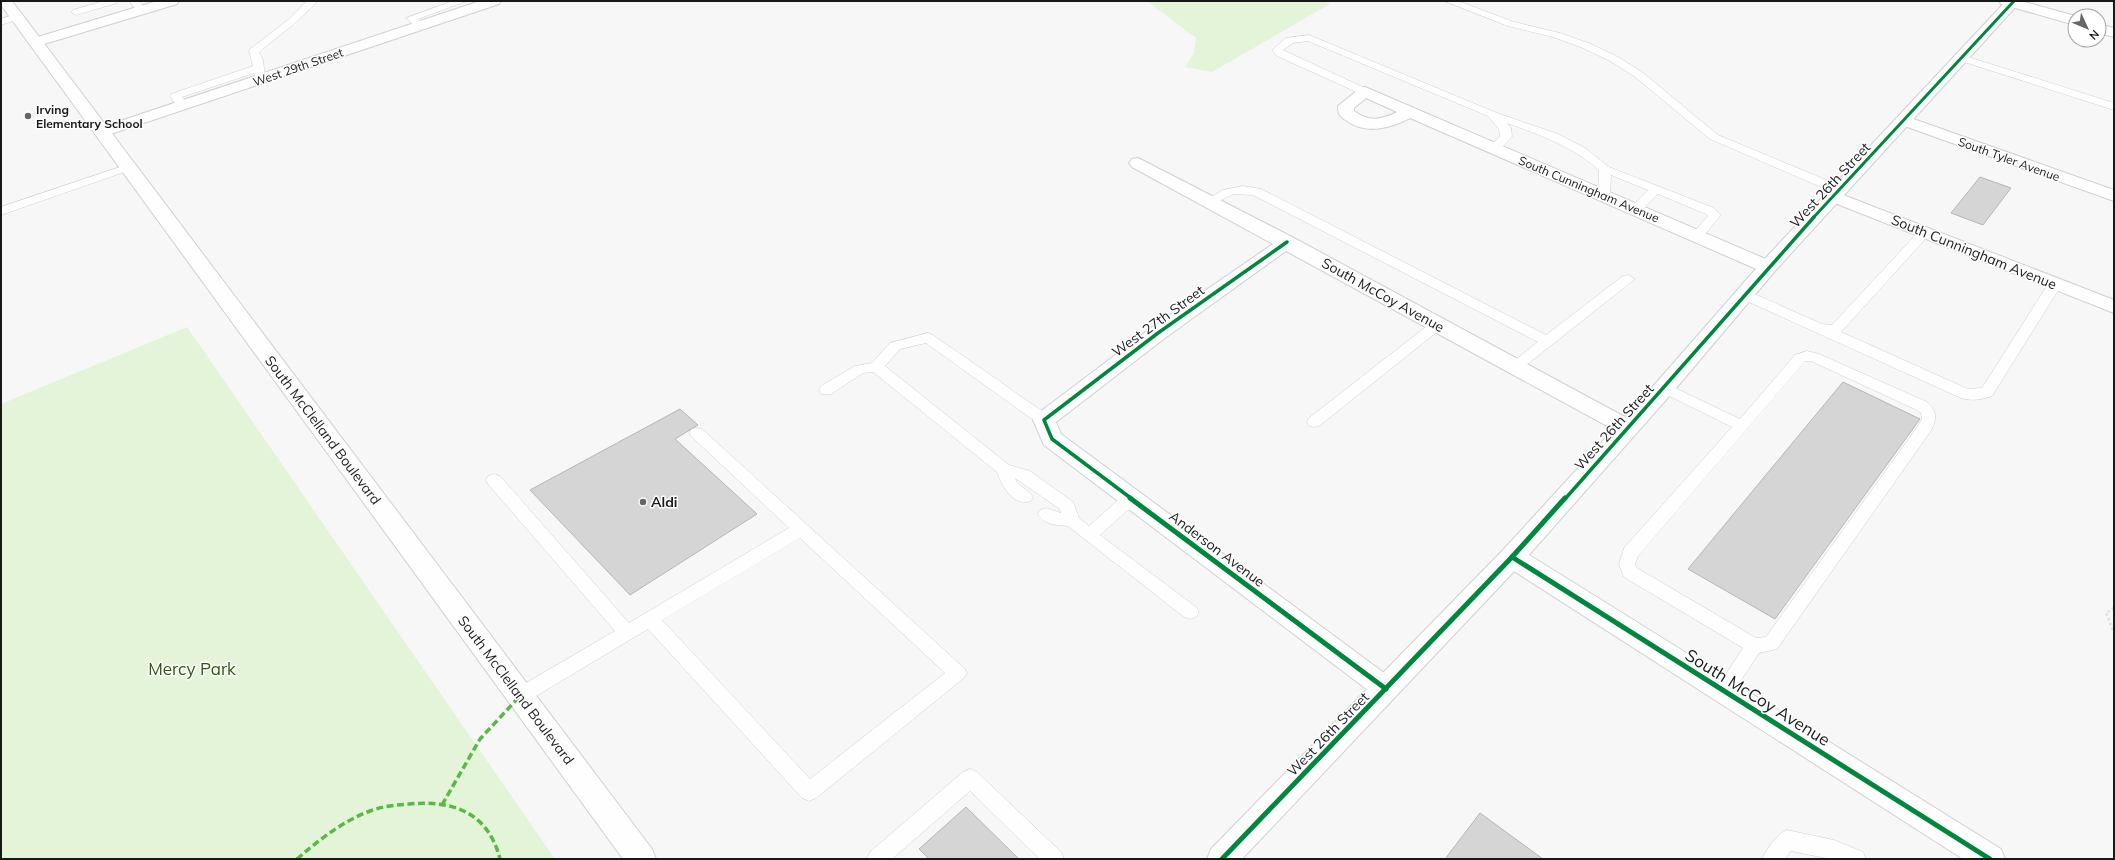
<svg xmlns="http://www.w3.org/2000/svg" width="2115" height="860" font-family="Mulish,sans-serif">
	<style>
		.green { fill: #e3f4d8 }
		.building { fill: #d5d5d5; stroke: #b6b6b6 }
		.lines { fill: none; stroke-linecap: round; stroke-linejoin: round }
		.lane-casing { stroke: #d0d0d0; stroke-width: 1 }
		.street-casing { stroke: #d0d0d0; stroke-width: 2 }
		.secondary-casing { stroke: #d0d0d0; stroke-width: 2 }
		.path { stroke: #e0e1e1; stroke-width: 3; stroke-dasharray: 2.5 2.5; stroke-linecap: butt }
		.lane { fill: #fefefe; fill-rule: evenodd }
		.street { fill: #fefefe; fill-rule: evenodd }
		.secondary { fill: #fefefe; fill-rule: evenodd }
		.quiet { stroke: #58b947; stroke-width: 3.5; stroke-dasharray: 7 3.5; stroke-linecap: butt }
		.cycleway-far2-casing { stroke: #fff; stroke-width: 5 }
		.cycleway-far1-casing { stroke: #fff; stroke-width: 6 }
		.cycleway-casing { stroke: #fff; stroke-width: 8 }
		.cycleway-far2 { stroke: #00873e; stroke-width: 3 }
		.cycleway-far1 { stroke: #00873e; stroke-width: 3.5 }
		.cycleway { stroke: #00873e; stroke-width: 5 }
		.poi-dot { fill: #656666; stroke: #fff; stroke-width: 1.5 }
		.labels { text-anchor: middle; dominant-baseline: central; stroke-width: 3; stroke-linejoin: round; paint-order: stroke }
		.far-street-label { font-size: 12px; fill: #171818; stroke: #fff }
		.far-poi-label { font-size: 12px; font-weight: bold; fill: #171818; stroke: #fff; text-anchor: start }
		.street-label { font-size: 14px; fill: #171818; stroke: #fff }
		.poi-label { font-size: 14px; font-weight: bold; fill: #171818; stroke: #fff; text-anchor: start }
		.near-park-label { font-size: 17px; fill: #30550e; stroke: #fff }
		.near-street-label { font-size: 17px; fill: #171818; stroke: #fff }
	</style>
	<rect width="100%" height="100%" fill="#f7f7f7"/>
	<g class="green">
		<polygon points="1147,1 1324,1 1330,4 1212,72 1185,67 1194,53 1196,38"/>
		<polygon points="187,327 555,859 1,859 1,404"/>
	</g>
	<g class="building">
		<polygon points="1980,177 2011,188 1983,225 1951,213"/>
		<polygon points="1843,382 1920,419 1775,619 1688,569"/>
		<polygon points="680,409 698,425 675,439 757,514 630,595 530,490"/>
		<polygon points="966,807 1019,859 929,859 919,849"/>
		<polygon points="1480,813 1543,859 1445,859"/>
	</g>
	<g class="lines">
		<defs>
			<g id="lane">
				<polygon points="104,1 119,1 117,3 76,15 71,12 73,10"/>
				<polygon points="129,1 139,1 146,10 141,13 138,12"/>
				<path d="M307 1H318L294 24 259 52 263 60 265 79 264 81H256L254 73 182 97 188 105 183 108C177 107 173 101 170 96L171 94 253 66 249 51 250 49 288 20Z"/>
				<polygon points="453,1 467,1 418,19 425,26 423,28 417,28 406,18"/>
				<polygon points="1444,1 1458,1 1514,22 1560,33 1591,44 1618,57 1642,72 1718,135 1843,187 1845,190 1843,193 1835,193 1710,139 1634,76 1610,61 1583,48 1553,37 1508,26"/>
				<polygon points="16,14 19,15 19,19 1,25 1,19"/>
				<path d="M1309 35 1497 113 1558 134 1585 148 1609 167 1714 208 1721 215 1701 239H1693L1691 236 1693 233 1708 216 1706 214 1658 194 1640 212H1632L1630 209 1632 206 1648 190 1611 175 1610 196 1608 199H1600L1598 196 1599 170C1572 146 1540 135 1507 123L1511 128 1512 137 1499 150H1491L1489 148 1500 136 1499 129 1488 116 1308 41 1293 43 1283 50 1369 90 1370 92 1369 94H1361L1277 56 1272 50 1286 38Z"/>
				<polygon points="1962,55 2114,103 2114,110 1958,60 1957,58 1958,56"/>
				<polygon points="129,164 133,165 135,167 133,169 1,215 1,207"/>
				<polygon points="1243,186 1261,189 1546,335 1623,276 1628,275 1635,279 1520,370 1510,370 1508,367 1510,364 1538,342 1253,195 1234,194 1210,205 1204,201 1223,190"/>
				<path d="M1925 228 1931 232 1929 235 1841 332 1968 389 1982 388 2050 281H2060L2062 284 1992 396C1981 400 1972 401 1961 398L1740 298 1738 295 1740 292H1750L1822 324 1832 325 1921 229Z"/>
				<polygon points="1437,321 1442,322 1444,325 1442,328 1319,426 1314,427 1309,426 1307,422 1309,418 1432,322"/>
				<path d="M928 333 933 335 1049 416 1051 420 1049 424 1044 425 1039 424 926 343 900 349 885 366 1009 465 1030 471 1073 502 1079 518 1089 526 1125 494 1131 492 1137 494 1139 498 1137 502 1100 535 1196 607 1199 612 1196 617 1190 619 1184 617 1068 526C1057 525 1044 525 1038 514L1040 510 1046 508 1061 513 1060 509 1015 478C1018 487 1028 489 1033 497L1031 501C1013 507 1002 486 997 472L873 372 863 373 831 394H821L819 390 821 386 855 366 872 363 890 343Z"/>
				<path d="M1807 351 1819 354 1927 402C1938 412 1937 420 1930 432L1777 649 1759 653 1730 697 1724 699 1718 697 1715 691 1743 648 1624 577 1619 564 1624 548 1732 427 1659 391 1657 388 1659 385H1669L1740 419 1795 355ZM1805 361H1811L1917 410 1921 413 1922 419 1918 426 1766 637 1756 638 1637 568 1635 564 1638 556Z"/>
				<path d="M697 428 702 429 964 668 967 673 964 678 816 798 809 801 802 798 648 629 526 702 520 704 514 702 511 696 514 690 615 631 488 484 486 480 488 476 494 474 500 476 629 623 789 528 692 437 689 433 692 429ZM800 538 945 673 810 779 662 620Z"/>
				<polygon points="970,769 977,772 1061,852 1064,859 1040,859 970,791 892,859 867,859 870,852 963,772"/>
				<path d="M1787 830 1834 840 1863 852 1866 859H1831L1791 851 1785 859H1762C1767 848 1776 835 1787 830Z"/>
			</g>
			<g id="street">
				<polygon points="157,1 179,1 177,4 41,45 31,45 29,42 31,39"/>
				<polygon points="480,1 501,1 499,4 108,135 96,135 94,132 96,129"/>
				<polygon points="1999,1 2021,1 2075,16 2075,25 2001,4"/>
				<polygon points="2099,24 2114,28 2114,37 2099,33"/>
				<path d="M1365 87 1775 263 1777 267 1775 271 1768 273 1761 271 1410 118C1391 128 1366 135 1347 121 1340 117 1338 114 1338 106L1359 89ZM1366 98 1397 112C1381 120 1369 122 1354 111V108Z"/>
				<polygon points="1905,116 2114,190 2114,201 1899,124 1897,121 1899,118"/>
				<polygon points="1138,158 1294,238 1636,423 1639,428 1636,433 1628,436 1620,433 1286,251 1165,338 1056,422 1061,434 1395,681 1399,689 1395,697 1386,701 1377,697 1044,445 1033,420 1036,415 1151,328 1273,244 1132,167 1129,163 1132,159"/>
				<polygon points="1833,191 2114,300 2114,313 1827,200 1824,196 1827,192"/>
				<polygon points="1512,547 1521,550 2001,849 2005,859 1963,859 1503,564 1500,557 1503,550"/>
			</g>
			<g id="secondary">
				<polygon points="1,1 12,1 652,849 656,859 623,859 1,5"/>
				<polygon points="2006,1 2021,1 1775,271 1672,393 1521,564 1242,859 1207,859 1211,849 1503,550 1656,383 1761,263"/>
			</g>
		</defs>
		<use href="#lane" class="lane-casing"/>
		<use href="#street" class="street-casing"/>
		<use href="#secondary" class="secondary-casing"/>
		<polyline class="path" points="2114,608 2106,613 2114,632"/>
		<use href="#lane" class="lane"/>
		<use href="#street" class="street"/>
		<use href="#secondary" class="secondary"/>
		<g class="quiet">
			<polyline points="442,805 480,739 520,696"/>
			<path d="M297 859C319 840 343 821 370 811 383 806 396 805 409 804 453 800 488 812 500 859"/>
		</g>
		<defs>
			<polyline id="cycleway-far2" points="1813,218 2014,1"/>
			<g id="cycleway-far1">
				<polyline points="1132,499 1052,439 1044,420 1158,333 1287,242"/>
				<polyline points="1565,499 1814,217"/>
			</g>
			<g id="cycleway">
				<polyline points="1130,498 1386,689"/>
				<polyline points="1512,557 1990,859"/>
				<polyline points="1222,859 1512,557 1565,498"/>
			</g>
		</defs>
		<use href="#cycleway-far2" class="cycleway-far2-casing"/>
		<use href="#cycleway-far1" class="cycleway-far1-casing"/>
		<use href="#cycleway" class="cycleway-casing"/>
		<use href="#cycleway-far2" class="cycleway-far2"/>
		<use href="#cycleway-far1" class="cycleway-far1"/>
		<use href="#cycleway" class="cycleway"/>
	</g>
	<g class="poi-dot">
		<circle cx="28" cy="116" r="4"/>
		<circle cx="643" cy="502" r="4"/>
	</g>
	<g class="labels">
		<g class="far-street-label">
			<text transform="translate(298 67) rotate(-19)">West 29th Street</text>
			<text transform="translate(2009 159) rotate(20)">South Tyler Avenue</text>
			<text transform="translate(1589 189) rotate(23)">South Cunningham Avenue</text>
		</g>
		<g class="far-poi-label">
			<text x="36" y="109">Irving<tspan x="36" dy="14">Elementary School</tspan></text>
		</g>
		<g class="street-label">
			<text transform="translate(1830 185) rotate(-47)">West 26th Street</text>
			<text transform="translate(1974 252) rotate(22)">South Cunningham Avenue</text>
			<text transform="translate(1383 295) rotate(29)">South McCoy Avenue</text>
			<text transform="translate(1158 321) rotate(-36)">West 27th Street</text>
			<text transform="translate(1614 427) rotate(-48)">West 26th Street</text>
			<text transform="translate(323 430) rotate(53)">South McClelland Boulevard</text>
			<text transform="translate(1217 549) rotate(37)">Anderson Avenue</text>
			<text transform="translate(516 690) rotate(53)">South McClelland Boulevard</text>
			<text transform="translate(1328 734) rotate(-46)">West 26th Street</text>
		</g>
		<g class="poi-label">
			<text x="651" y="502">Aldi</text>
		</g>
		<g class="near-park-label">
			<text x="192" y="668">Mercy Park</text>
		</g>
		<g class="near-street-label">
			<text transform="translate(1758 697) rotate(32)">South McCoy Avenue</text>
		</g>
	</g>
	<rect width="2115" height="860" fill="none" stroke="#171818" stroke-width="4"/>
	<g transform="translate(2087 28) rotate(134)"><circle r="19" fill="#ffffff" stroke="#a2a3a3"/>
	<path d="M0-3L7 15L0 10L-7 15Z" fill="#656666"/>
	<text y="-6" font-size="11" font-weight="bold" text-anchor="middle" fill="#171818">N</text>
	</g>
</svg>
